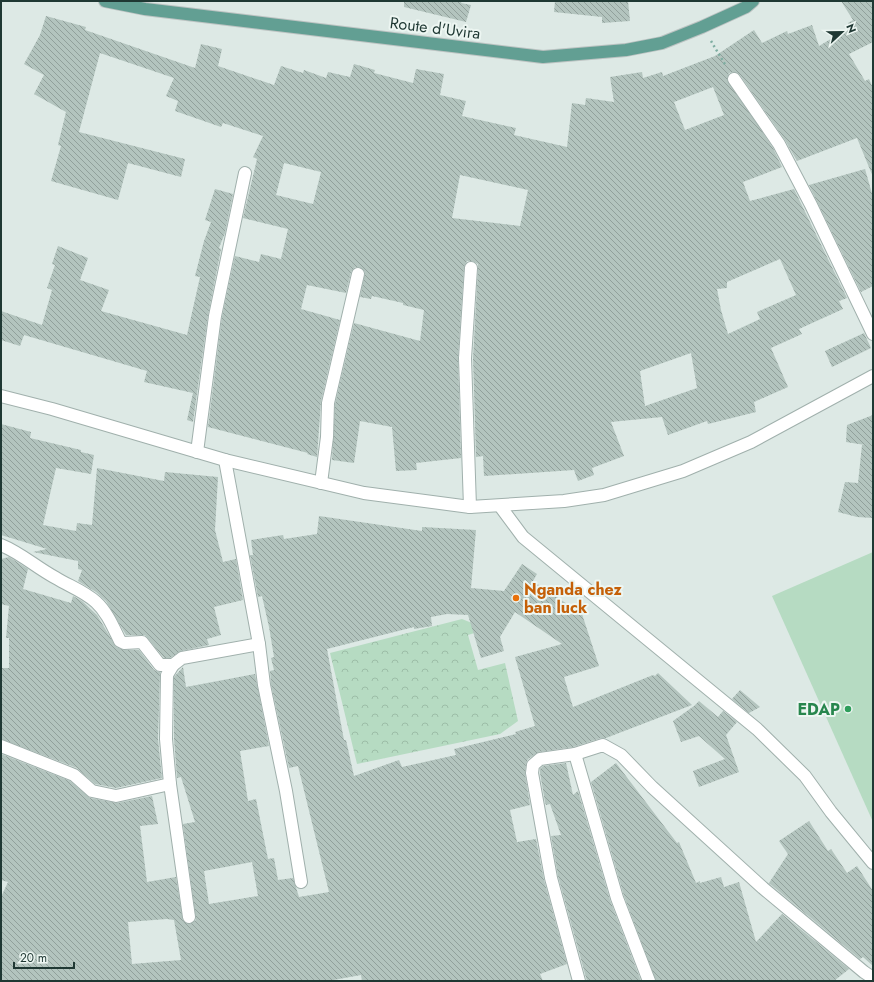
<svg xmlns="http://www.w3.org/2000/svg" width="874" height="982" font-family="Jost,sans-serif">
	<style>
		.forest { fill: url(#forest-crowns) }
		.pitch { fill: #b6dbc2 }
		.building { fill: url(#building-back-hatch); fill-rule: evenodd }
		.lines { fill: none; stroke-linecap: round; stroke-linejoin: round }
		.minor-casing { stroke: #a0b0ac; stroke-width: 14 }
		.tertiary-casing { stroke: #a0b0ac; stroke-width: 14 }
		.primary-casing { stroke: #bcc3c2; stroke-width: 14 }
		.path { stroke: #7eada1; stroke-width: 2.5; stroke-dasharray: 2 3; stroke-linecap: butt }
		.minor { stroke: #fff; stroke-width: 12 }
		.tertiary { stroke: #fff; stroke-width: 12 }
		.primary { stroke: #629f93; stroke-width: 12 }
		.food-dot { fill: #e8710a; stroke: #edf6f2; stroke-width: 1.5 }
		.leisure-dot { fill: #2e9e5b; stroke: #edf6f2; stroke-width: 1.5 }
		.labels { text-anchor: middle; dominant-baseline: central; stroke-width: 4; stroke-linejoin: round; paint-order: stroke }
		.street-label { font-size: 16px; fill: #1f3833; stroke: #edf6f2 }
		.food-label { font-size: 16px; font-weight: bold; fill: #c56008; stroke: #edf6f2; text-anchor: start }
		.leisure-label { font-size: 16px; font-weight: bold; fill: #27864d; stroke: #edf6f2; text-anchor: end }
	</style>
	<defs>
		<pattern id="forest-crowns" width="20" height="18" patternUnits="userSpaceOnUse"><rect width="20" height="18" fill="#b6dbc2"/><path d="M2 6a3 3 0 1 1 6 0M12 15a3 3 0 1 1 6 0" fill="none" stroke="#9cbda7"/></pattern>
		<pattern id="building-back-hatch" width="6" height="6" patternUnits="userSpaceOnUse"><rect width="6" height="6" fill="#b3c4be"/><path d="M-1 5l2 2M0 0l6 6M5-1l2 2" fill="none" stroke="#91a09b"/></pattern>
	</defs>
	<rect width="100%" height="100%" fill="#dde9e5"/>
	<polygon class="forest" points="462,619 487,629 468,635 478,670 505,663 518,721 500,734 357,764 330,653"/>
	<polygon class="pitch" points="873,552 873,822 772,596"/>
	<g class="building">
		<polygon points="404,1 462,1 461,3 471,5 466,22 404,7"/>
		<polygon points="555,1 628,1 630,21 602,23 602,17 554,12"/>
		<path d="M841 1H873V42L849 54 865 81 869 79 873 88V177L857 138 797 161 785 140 740 75 733 72 729 73 727 79 773 148 782 167 743 182 750 201 794 189 847 298 839 301 843 309 799 329 802 334 771 348 788 387 754 402 756 412 708 424 707 421 668 435 662 417 611 422 624 456 592 468 594 475 578 481 574 470 484 476 483 456 476 457 473 358 478 268V264L472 261H467L464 268 458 358 461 458 416 463 417 470 396 471 392 427 360 421 354 463 332 460 335 404 354 323 420 341 424 310 403 305V303L372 296 371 299 360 297 365 272 359 267H355L351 272 346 293 307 285 301 309 340 320 321 401 317 457 307 454 308 453 208 427 222 317 235 256 259 262 261 254 281 259 288 229 243 218 257 159 253 157 263 136 223 123 221 127 175 111 178 101 166 96 174 78 100 53 79 132 185 159 181 177 128 163 118 200 51 181 61 146 58 145 66 112 34 94 44 75 24 64 40 35 46 16 86 27 85 30 195 68 201 44 222 49 218 66 274 85 281 66 303 73 304 70 326 78 328 72 350 77 354 64 375 70 374 73 413 83 416 69 444 74 440 95 466 101 462 116 516 128 514 135 567 147 572 103 585 105 586 98 614 102 610 77 642 72 643 78 662 72 663 76 715 56 754 30 762 43 787 31 788 34 812 25 819 46 851 27 848 23 853 20ZM713 87 724 115 685 130 674 102ZM284 163 321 172 313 204 276 195ZM460 175 528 190 520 226 452 218ZM780 259 796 295 757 312 760 319 728 334 721 310 717 289 727 288V282ZM691 353 697 388 645 406 640 371Z"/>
		<polygon points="865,169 873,197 873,286 861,292 809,185"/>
		<polygon points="215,189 233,194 225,233 219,248 221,249 208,315 193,422 187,420 193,393 144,382 147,371 24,335 20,346 1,340 1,311 42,325 52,290 47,288 55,265 52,264 58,246 88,258 80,280 109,290 101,311 187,335 200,277 195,276 204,241 211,222 205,220"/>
		<polygon points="864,333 871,348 832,367 825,351"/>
		<polygon points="873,415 873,518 857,517 838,512 845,482 858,483 862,445 865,445 846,442 847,425"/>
		<polygon points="1,424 31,432 30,438 81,450 81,452 94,455 91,474 56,468 43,525 76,531 77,523 92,525 97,468 164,481 165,472 218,477 215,530 223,562 236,559 243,600 214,607 221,635 207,639 209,645 181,651 170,658 164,658 145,635 126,635 106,601 96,592 78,581 82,570 78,569 78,561 33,552 47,549 1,535"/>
		<path d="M319 516 422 531V527L476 530 471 588 504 591 522 564 537 574 533 581 582 614 599 666 564 677 573 707 653 675 655 676 658 673 692 705 606 738H601L573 747 539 752 528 759 526 764 525 774 530 805 510 810 517 842 536 839 544 880 567 964 540 974 543 981H362L361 975 328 981H1V897L8 882 1 880V754L70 781 90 798 117 803 152 796 158 824 140 826 147 882 176 877 183 921 190 924 196 920 183 824 195 822 181 777 177 778 174 739V677L183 667 186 687 255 674 269 746 240 751 248 801 256 799 268 859 274 858 278 880 293 878 299 897 329 892 298 766 289 768 271 684 270 671 274 670 271 658 274 657 269 627 262 596 258 597 250 555H253L251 540 283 535 284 539 317 534ZM515 612 562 644 515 657 535 726 515 732 516 734 454 749 456 755 402 767 399 760 354 776 346 740H344L327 649 414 627V629L432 626 431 617 447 614 468 615 481 658 504 651 500 637ZM252 862 258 896 209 904 204 871ZM167 919 174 920 181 960 132 964 128 922Z"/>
		<polygon points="9,557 28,569 23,589 71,603 73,596 82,601 97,615 116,647 124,650 139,650 154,670 160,672 158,739 162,778 116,788 95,784 77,768 1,739 1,668 9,668 9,638 6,638 9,606 1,604 1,559"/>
		<polygon points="740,690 760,707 749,713 732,699"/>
		<polygon points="699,701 718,717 723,711 737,722 726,735 739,772 699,787 693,771 725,759 699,736 681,742 673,721 694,706"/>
		<polygon points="566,763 573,795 578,791 610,900 641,981 587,981 585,974 558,876 551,836 561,835 550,804 546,805 545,802 540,773 540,769 543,766"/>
		<polygon points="616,763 677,843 679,842 696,883 700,881 700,883 721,877 724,887 739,882 756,942 782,914 849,969 834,981 656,981 624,896 591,782"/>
		<polygon points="809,821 828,851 831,849 847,873 857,866 873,891 873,966 863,957 860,959 769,883 788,854 779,841"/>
	</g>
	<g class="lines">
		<defs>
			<g id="minor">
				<polyline points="734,79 779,144 811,205 873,334"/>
				<polyline points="197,452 215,316 245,173"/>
				<polyline points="225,460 259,644 264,685 286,791 301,882"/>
				<polyline points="321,483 327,437 328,403 358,274"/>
				<polyline points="500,506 523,537 757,729 805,776 831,812 873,863"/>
				<polyline points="470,507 465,358 471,268"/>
				<path d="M1 545C21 553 37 568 56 578 69 586 84 591 96 602 107 612 113 627 120 641L124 643 142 642 160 665H173"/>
				<polyline points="1,746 74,775 92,791 116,796 170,784"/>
				<polyline points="575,754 617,898 649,981"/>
				<polyline points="189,917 170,784 166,739 167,675 173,665 182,658 259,644"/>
				<polyline points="579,981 551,878 532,773 533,765 540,759 575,754 603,745 621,755 652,787 763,888 864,972 873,978"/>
			</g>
			<polyline id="tertiary" points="1,396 52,409 225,460 364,493 470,507 564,501 604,495 683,471 751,442 873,376"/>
			<polyline id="primary" points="105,1 145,9 543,57 626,50 662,43 702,27 746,7 753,1"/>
		</defs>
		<use href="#minor" class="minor-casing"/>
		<use href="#tertiary" class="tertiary-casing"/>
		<use href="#primary" class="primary-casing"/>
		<polyline class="path" points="711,41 726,66"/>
		<use href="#minor" class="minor"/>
		<use href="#tertiary" class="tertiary"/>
		<use href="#primary" class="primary"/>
	</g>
	<circle class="food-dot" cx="516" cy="598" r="4"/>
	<circle class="leisure-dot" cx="848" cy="709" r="4"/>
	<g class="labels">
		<g class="street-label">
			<text transform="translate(435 28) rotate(7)">Route d'Uvira</text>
		</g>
		<g class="food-label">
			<text x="524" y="589">Nganda chez<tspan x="524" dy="18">ban luck</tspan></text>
		</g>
		<g class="leisure-label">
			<text x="840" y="709">EDAP</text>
		</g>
	</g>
	<rect width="874" height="982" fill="none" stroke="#1f3833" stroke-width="4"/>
	<g transform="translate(842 32) rotate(68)" stroke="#edf6f2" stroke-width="3" paint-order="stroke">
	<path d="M0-3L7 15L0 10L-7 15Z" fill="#1f3833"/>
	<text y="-6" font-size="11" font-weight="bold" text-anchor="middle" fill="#1f3833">N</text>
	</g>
	<path d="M14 962v6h60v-6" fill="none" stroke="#1f3833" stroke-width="2"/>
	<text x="20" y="962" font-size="12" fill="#1f3833" stroke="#edf6f2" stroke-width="3" paint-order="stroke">20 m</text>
</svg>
